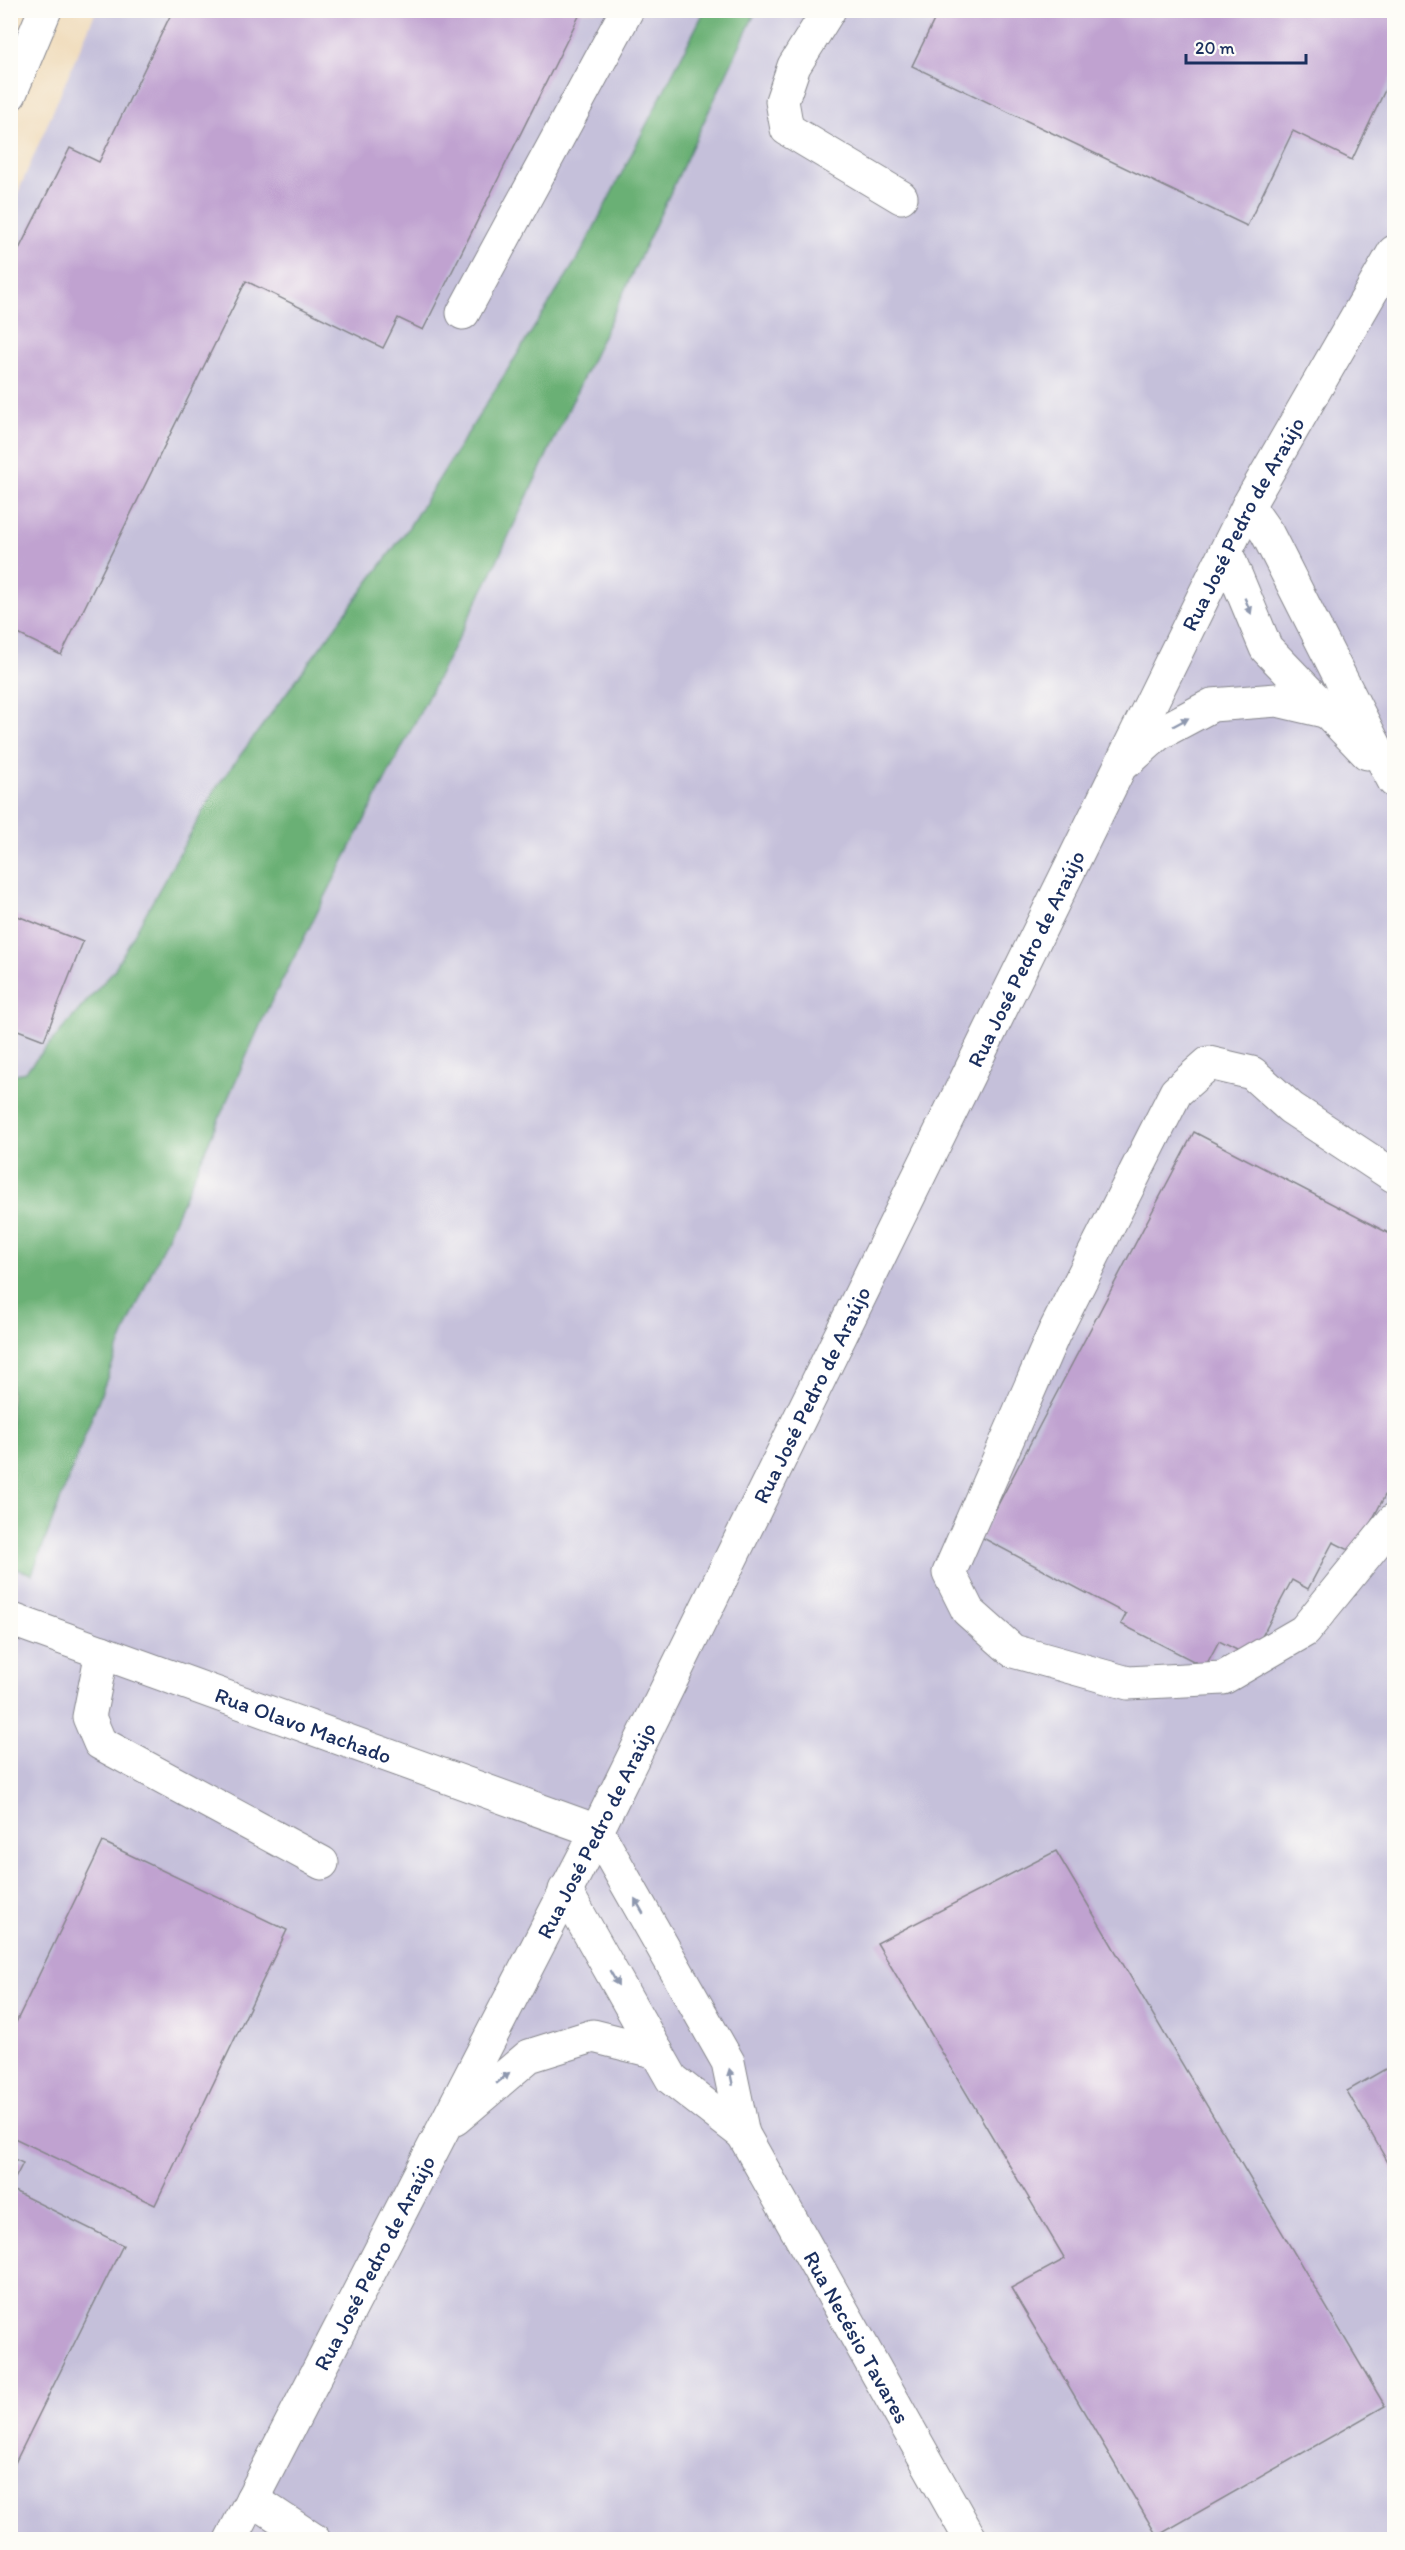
<svg xmlns="http://www.w3.org/2000/svg" width="1405" height="2550" font-family="Itim,sans-serif">
	<style>
		.industrial { fill: #c5c0da }
		.forest { fill: #6ab075; stroke: #42706a; stroke-width: 1.5 }
		.building { fill: #c0a2d0 }
		.lines { fill: none; stroke-linecap: round; stroke-linejoin: round }
		.minor-casing { stroke: #86868c; stroke-width: 35 }
		.minor { stroke: #fff; stroke-width: 33 }
		.oneway { fill: #8d97ae }
		.labels { text-anchor: middle; dominant-baseline: central; stroke-width: 5; stroke-linejoin: round; paint-order: stroke }
		.street-label { font-size: 22px; fill: #1b2f5e; stroke: #fdfcf7 }
	</style>
	<rect width="100%" height="100%" fill="#fdfcf7"/>
	<filter id="ink" filterUnits="userSpaceOnUse"><feTurbulence type="fractalNoise" baseFrequency=".0167" numOctaves="2"/><feDisplacementMap in="SourceGraphic" scale="12" xChannelSelector="R" yChannelSelector="G"/><feConvolveMatrix kernelMatrix="1 2 1 2 8 2 1 2 1" color-interpolation-filters="sRGB"/></filter>
	<filter id="wash" filterUnits="userSpaceOnUse"><feTurbulence type="fractalNoise" baseFrequency=".008" numOctaves="4" result="noise"/><feDisplacementMap in="SourceGraphic" scale="24" xChannelSelector="R" yChannelSelector="G"/><feGaussianBlur stdDeviation="1.35" result="paint"/><feColorMatrix in="noise" values="0 0 0 0 0 0 0 0 0 0 0 0 0 0 0 0 0 1.4 0 .05"/><feComposite in="paint" operator="in"/></filter>
	<g filter="url(#wash)">
		<rect width="100%" height="100%" fill="#f0dcbb"/>
		<polygon class="industrial" points="96,11 1394,11 1394,2539 11,2540 10,211"/>
		<polygon class="forest" points="705,10 756,11 487,582 265,1014 122,1339 32,1574 11,1567 11,1075 25,1072 114,970 216,788 407,530 581,253"/>
		<g id="blocks">
			<g class="building">
				<polygon points="173,10 582,10 423,330 398,318 383,348 246,281 61,655 10,630 10,267 70,148 99,162"/>
				<polygon points="939,10 1383,10 1394,16 1394,71 1352,160 1293,131 1247,226 912,66"/>
				<polygon points="10,913 83,942 44,1040 10,1027"/>
				<polygon points="1194,1132 1394,1236 1394,1478 1355,1553 1333,1542 1308,1589 1292,1580 1251,1657 1219,1641 1205,1667 1121,1624 1126,1614 981,1537"/>
				<polygon points="103,1842 287,1930 155,2205 10,2136 10,2035"/>
				<polygon points="1056,1851 1385,2406 1157,2536 1011,2288 1065,2259 877,1943"/>
				<polygon points="1394,2064 1394,2173 1347,2091"/>
				<polygon points="10,2157 23,2163 10,2188"/>
				<polygon points="10,2189 123,2245 10,2473"/>
			</g>
		</g>
	</g>
	<g filter="url(#ink)">
		<use href="#blocks" fill-opacity="0" stroke="#86868c" stroke-width="1.5"/>
		<g class="lines">
			<defs>
				<g id="minor">
					<polyline points="829,10 794,66 782,101 787,129 901,197"/>
					<polyline points="10,94 45,10"/>
					<polyline points="463,313 627,10"/>
					<polyline points="1248,506 1267,533 1371,738 1394,781"/>
					<polyline points="1226,552 1266,648 1367,753"/>
					<polyline points="1129,760 1158,734 1212,705 1277,700 1328,712"/>
					<polyline points="1394,1176 1291,1108 1252,1073 1209,1063 1176,1092 1054,1333 949,1573 968,1611 1013,1651 1128,1683 1223,1678 1304,1631 1394,1520"/>
					<path id="s1" d="M10 1619 597 1831"/>
					<polyline points="102,1652 89,1717 100,1743 322,1863"/>
					<path id="s2" d="M597 1831 728 2062 743 2134 971 2540"/>
					<polyline points="565,1890 672,2079 743,2134"/>
					<polyline points="455,2119 529,2056 593,2036 657,2052"/>
					<polyline points="252,2499 314,2540"/>
					<path id="s3" d="M231 2540 597 1831 1248 506 1394 252"/>
				</g>
			</defs>
			<use href="#minor" class="minor-casing"/>
			<use href="#minor" class="minor"/>
		</g>
		<defs><path id="oneway-solid" d="M-6-.8H1V-3.2L6.5 0L1 3.2V.8H-6Z" transform="scale(1.5)"/></defs>
		<g class="oneway">
			<use href="#oneway-solid" transform="translate(1248 606) rotate(68)"/>
			<use href="#oneway-solid" transform="translate(1181 722) rotate(-28)"/>
			<use href="#oneway-solid" transform="translate(639 1906) rotate(-120)"/>
			<use href="#oneway-solid" transform="translate(614 1978) rotate(60)"/>
			<use href="#oneway-solid" transform="translate(731 2077) rotate(-102)"/>
			<use href="#oneway-solid" transform="translate(503 2078) rotate(-40)"/>
		</g>
	</g>
	<g class="labels">
		<g class="street-label">
			<text stroke="none"><textPath href="#s3" startOffset="2256">Rua José Pedro de Araújo</textPath></text>
			<text stroke="none"><textPath href="#s3" startOffset="1770">Rua José Pedro de Araújo</textPath></text>
			<text stroke="none"><textPath href="#s3" startOffset="1284">Rua José Pedro de Araújo</textPath></text>
			<text stroke="none"><textPath href="#s1" startOffset="312">Rua Olavo Machado</textPath></text>
			<text stroke="none"><textPath href="#s3" startOffset="798">Rua José Pedro de Araújo</textPath></text>
			<text stroke="none"><textPath href="#s3" startOffset="312">Rua José Pedro de Araújo</textPath></text>
			<text stroke="none"><textPath href="#s2" startOffset="572">Rua Necésio Tavares</textPath></text>
		</g>
	</g>
	<rect width="1405" height="2550" fill="none" stroke="#fdfcf7" stroke-width="36"/>
	<path d="M1186 54v9h120v-9" fill="none" stroke="#1b2f5e" stroke-width="3"/>
	<text x="1195" y="54" font-size="18" fill="#1b2f5e" stroke="#fdfcf7" stroke-width="4.5" paint-order="stroke">20 m</text>
</svg>
